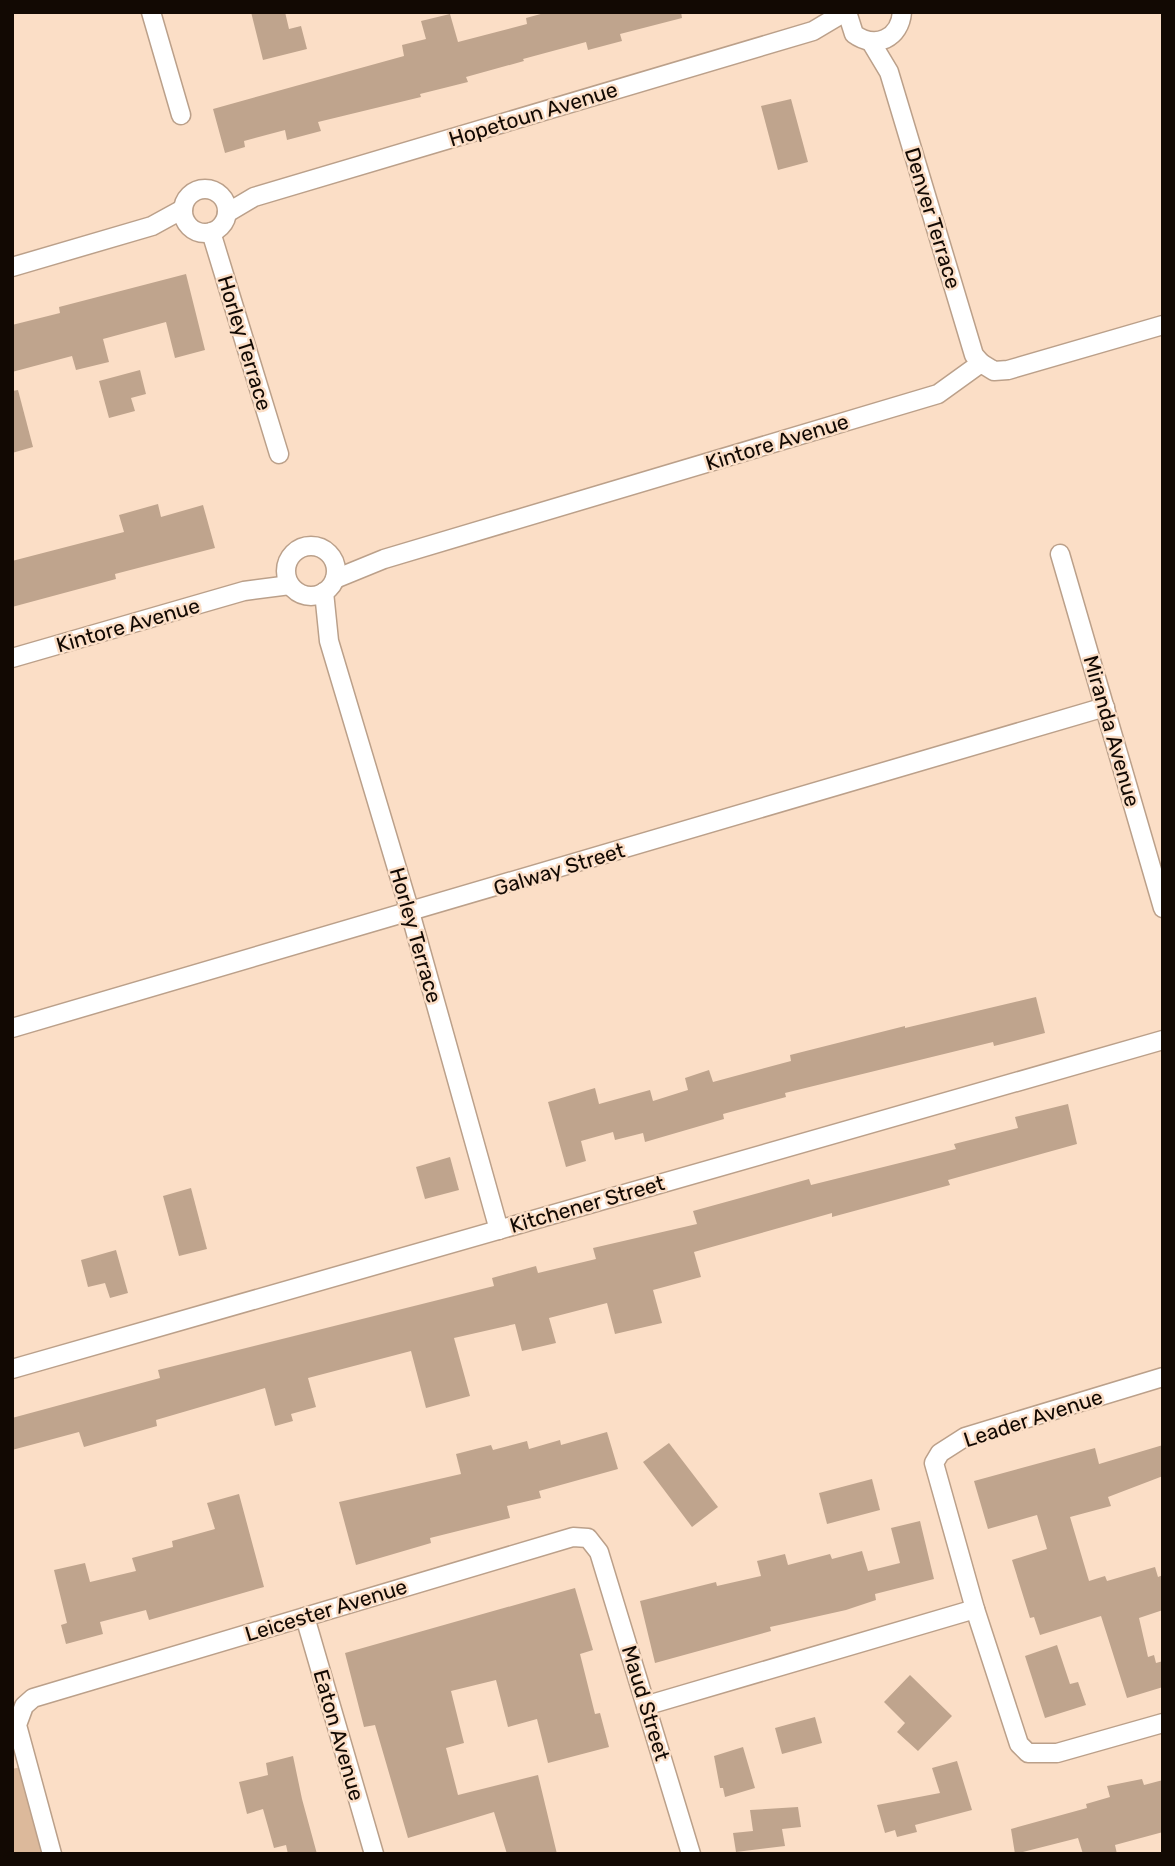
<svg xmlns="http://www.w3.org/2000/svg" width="1175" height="1866" font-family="Rubik,sans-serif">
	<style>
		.green { fill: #dcb99b }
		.building { fill: #bfa48d }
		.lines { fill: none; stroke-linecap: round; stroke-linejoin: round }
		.street-casing { stroke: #bba08a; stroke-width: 21 }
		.street { stroke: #fff; stroke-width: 18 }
		.labels { text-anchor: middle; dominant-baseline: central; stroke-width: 5; stroke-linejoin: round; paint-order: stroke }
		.street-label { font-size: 21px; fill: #120903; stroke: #fbdec6 }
	</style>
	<rect width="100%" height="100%" fill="#fbdec6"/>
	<polygon class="green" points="21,1767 46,1854 12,1854 12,1769"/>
	<g class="building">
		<polygon points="251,12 285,12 289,29 301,26 307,49 263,60"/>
		<polygon points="548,12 681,12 682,18 620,34 622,41 588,50 586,42 523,59 524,61 466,77 468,82 420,94 421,97 318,122 321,131 287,140 285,130 244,141 245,147 225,153 213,109 404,56 402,45 426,39 421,21 450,14 458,42 527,24 526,18"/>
		<polygon points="791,99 808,162 778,170 761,106"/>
		<polygon points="186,274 205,350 175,358 166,322 103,339 109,362 76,370 72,356 12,372 12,325 60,313 59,307"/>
		<polygon points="140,370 146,394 131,398 135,411 109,418 99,381"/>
		<polygon points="18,390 33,447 12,453 12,391"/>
		<polygon points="158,504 161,517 203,505 215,548 115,574 116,579 12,607 12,561 124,532 119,515"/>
		<polygon points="1036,997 1045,1033 994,1046 993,1042 785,1093 786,1097 723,1114 724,1119 645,1142 643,1133 615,1140 613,1132 581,1141 586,1161 566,1167 548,1102 595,1088 599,1104 650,1090 653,1101 688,1090 685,1078 709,1070 713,1082 791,1061 790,1055 905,1026 905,1028"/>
		<polygon points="1068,1104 1077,1144 948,1180 950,1185 832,1217 832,1213 694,1252 701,1277 653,1290 662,1323 615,1334 607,1303 549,1318 556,1343 522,1351 515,1324 454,1338 470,1396 426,1408 411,1351 308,1378 316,1407 291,1414 293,1421 275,1426 265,1388 156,1420 157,1426 84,1447 79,1432 12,1450 12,1418 160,1378 158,1370 494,1286 492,1278 536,1266 538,1273 596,1259 593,1248 697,1224 693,1211 809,1179 811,1185 956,1149 954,1144 1018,1128 1015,1117"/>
		<polygon points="450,1157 459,1190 425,1199 416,1167"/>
		<polygon points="191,1188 207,1249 179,1256 163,1196"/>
		<polygon points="116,1250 128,1293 110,1298 105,1283 88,1287 81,1260"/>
		<polygon points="607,1432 618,1469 539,1491 541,1498 507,1506 510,1518 430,1538 431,1543 356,1565 339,1502 461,1474 456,1454 491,1445 493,1450 527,1441 529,1449 560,1440 561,1445"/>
		<polygon points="669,1443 718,1507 692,1527 643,1462"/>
		<polygon points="1163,1445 1163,1476 1108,1497 1111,1506 1070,1517 1089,1581 1105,1576 1107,1581 1155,1567 1158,1577 1163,1575 1163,1610 1139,1618 1148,1657 1154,1655 1156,1663 1163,1661 1163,1687 1127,1698 1101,1616 1040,1635 1034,1617 1030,1618 1012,1560 1047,1549 1037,1515 988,1529 974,1481 1095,1448 1099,1464"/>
		<polygon points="872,1479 880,1510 827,1524 819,1493"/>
		<polygon points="239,1494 264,1587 149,1620 146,1610 100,1622 103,1634 66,1644 61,1625 67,1623 54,1570 85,1563 90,1582 136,1571 132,1558 173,1547 172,1541 215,1529 207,1503"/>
		<polygon points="920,1521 934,1579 875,1594 876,1600 846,1610 770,1627 771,1631 655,1663 640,1601 716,1582 717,1586 761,1576 757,1561 785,1554 788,1565 830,1554 832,1559 862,1551 868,1571 900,1563 891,1528"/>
		<polygon points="575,1588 593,1650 580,1654 595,1714 600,1713 609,1747 548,1763 537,1719 508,1727 496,1680 451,1691 464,1743 446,1748 458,1795 538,1775 557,1854 507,1854 494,1812 408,1838 375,1725 364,1727 345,1653"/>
		<polygon points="1057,1645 1070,1684 1078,1682 1086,1705 1045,1718 1025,1656"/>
		<polygon points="910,1675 952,1716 918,1751 897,1732 905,1723 884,1702"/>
		<polygon points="815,1717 822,1743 782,1754 775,1728"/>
		<polygon points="743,1747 755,1788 725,1797 723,1788 720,1788 714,1756"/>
		<polygon points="293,1756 302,1799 317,1854 288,1854 286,1845 274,1848 263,1809 247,1814 239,1782 268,1775 266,1763"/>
		<polygon points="957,1761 972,1810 915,1825 917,1832 897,1837 895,1830 885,1833 877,1805 940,1793 932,1768"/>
		<polygon points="1142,1779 1144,1785 1163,1780 1163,1832 1115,1845 1117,1854 1083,1854 1078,1838 1015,1854 1011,1829 1087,1808 1086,1804 1110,1797 1107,1786"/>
		<polygon points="798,1807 801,1827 782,1829 785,1846 736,1852 733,1833 753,1831 750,1810"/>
	</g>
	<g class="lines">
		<defs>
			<g id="street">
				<polyline points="151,12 181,115"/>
				<path d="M847 12 854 34C876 50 900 38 902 12"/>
				<polyline points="871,42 889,72 974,355 981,363"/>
				<circle cx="205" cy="211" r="22"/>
				<polyline points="227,213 254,197 813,31 845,12"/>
				<polyline points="211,232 279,454"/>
				<polyline points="12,267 152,226 183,209"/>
				<circle cx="311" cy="571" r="25"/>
				<polyline points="1060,554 1163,908"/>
				<polyline points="335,579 384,559 938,394 981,363 994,371 1008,370 1163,325"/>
				<polyline points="324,592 329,641 410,912 499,1230"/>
				<polyline points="12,658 244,591 290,585"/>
				<polyline points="12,1028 1105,707"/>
				<polyline points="12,1369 1163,1040"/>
				<polyline points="1163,1377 965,1437 940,1453 934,1463 975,1609 1019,1744 1028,1753 1057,1753 1163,1723"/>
				<polyline points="305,1617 374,1854"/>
				<polyline points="648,1705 975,1609"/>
				<polyline points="52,1854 17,1725 24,1706 33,1698 573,1537 588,1538 599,1552 691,1854"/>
			</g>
		</defs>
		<use href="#street" class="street-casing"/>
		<use href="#street" class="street"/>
	</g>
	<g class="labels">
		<g class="street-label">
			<text transform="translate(533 114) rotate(-17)">Hopetoun Avenue</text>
			<text transform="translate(933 218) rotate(73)">Denver Terrace</text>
			<text transform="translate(245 343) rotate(73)">Horley Terrace</text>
			<text transform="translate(777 442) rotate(-17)">Kintore Avenue</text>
			<text transform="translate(128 625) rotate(-16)">Kintore Avenue</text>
			<text transform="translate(1112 731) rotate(74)">Miranda Avenue</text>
			<text transform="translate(559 869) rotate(-17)">Galway Street</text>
			<text transform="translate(416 935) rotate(74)">Horley Terrace</text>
			<text transform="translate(587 1204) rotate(-16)">Kitchener Street</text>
			<text transform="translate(1033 1418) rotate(-18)">Leader Avenue</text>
			<text transform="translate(326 1610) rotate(-17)">Leicester Avenue</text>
			<text transform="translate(646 1703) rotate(73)">Maud Street</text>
			<text transform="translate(339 1735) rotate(74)">Eaton Avenue</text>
		</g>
	</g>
	<rect width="1175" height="1866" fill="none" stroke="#120903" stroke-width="28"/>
</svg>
